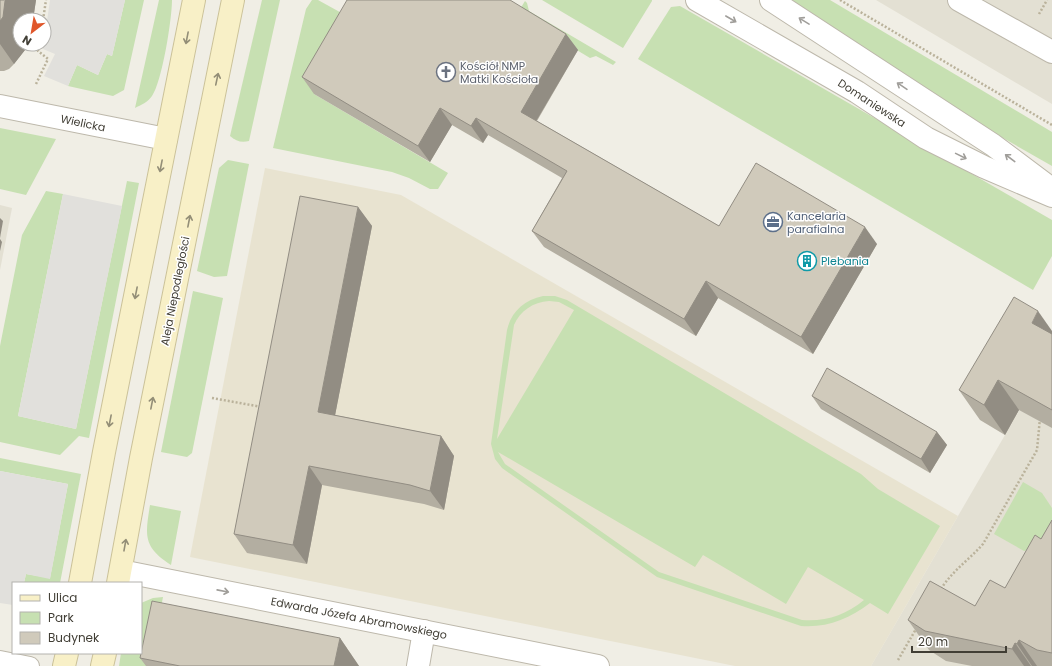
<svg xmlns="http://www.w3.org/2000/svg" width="1052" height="666" font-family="Poppins,sans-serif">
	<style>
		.residential { fill: #e3e0d3 }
		.education { fill: #e8e3d0 }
		.green { fill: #c7e0b2; fill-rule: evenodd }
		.parking { fill: #e1e0dc }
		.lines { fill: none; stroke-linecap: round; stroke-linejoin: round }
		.service-casing { stroke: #bdb8ab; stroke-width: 20 }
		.minor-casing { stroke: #bdb8ab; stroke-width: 24 }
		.tertiary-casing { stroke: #bdb8ab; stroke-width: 24 }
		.secondary-casing { stroke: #cbc299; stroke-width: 24 }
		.path { stroke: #bab29b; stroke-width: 2.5; stroke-dasharray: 2 2; stroke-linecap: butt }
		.service { stroke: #fff; stroke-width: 18 }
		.minor { stroke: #fff; stroke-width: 22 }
		.tertiary { stroke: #fff; stroke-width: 22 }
		.secondary { stroke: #f8f0c7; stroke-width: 22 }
		.wall { fill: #b3aea1 }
		.shaded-wall { fill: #928d83 }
		.building { fill: #d0cabb; stroke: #928d83 }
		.oneway { stroke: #a09e9a }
		.oneway2 { stroke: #938e77 }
		.labels { text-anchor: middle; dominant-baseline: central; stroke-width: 3; stroke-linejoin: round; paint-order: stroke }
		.worship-label { font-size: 11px; fill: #5b616d; stroke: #fff; text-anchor: start }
		.street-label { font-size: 11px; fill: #413e35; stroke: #fff }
		.service-label { font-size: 11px; fill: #4e5e75; stroke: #fff; text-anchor: start }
		.culture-label { font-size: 11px; fill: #0d838f; stroke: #fff; text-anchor: start }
	</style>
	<rect width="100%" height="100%" fill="#f0eee5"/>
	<g class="residential">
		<polygon points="876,0 1052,0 1052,104"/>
		<polygon points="0,205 12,208 0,270"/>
		<polygon points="1052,354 1052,666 871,666 1005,435"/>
	</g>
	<polygon class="education" points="265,168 401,195 958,516 871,666 735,666 190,557"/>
	<g class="green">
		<polygon points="125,0 144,0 124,90 113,96 68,86 77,65 98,75 107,54 112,56"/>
		<path d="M159 0H172C172 19 162 82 152 96 148 102 141 105 135 108Z"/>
		<path d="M262 0H280L249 141C241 143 236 141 230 136Z"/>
		<polygon points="312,0 318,0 356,21 314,94 448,173 438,189 430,189 409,178 392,172 273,148 306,9"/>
		<polygon points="542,0 652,0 652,1 623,48"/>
		<polygon points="792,0 830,0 1052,132 1052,166 968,118 863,50"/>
		<polygon points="525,1 527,3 529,11 616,62 613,65 596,56 590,58 517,14"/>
		<polygon points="680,6 1052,220 1052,256 1033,290 638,59 671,7"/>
		<polygon points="0,128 56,139 26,195 0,189"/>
		<polygon points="228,160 249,164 227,276 214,277 197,271 219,168"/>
		<polygon points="127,181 139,183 89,438 79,436 60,455 0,442 0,346 22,235 46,191 63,194 18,416 76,429"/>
		<polygon points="193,291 223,298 192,453 187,457 161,452"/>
		<path d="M543 296H555L567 300 861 474 878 489 940 526 888 614 870 603C849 619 827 628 801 626L657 577 502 468 495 459 491 444 507 330C511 312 524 300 543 296ZM549 301 559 302 574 310 497 439 514 325C520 311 533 302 549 301ZM498 452 695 567 703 555 786 604 808 567 864 600C846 615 825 622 802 620L659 572 505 464Z"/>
		<polygon points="0,458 81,474 60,583 24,583 26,574 50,578 68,484 0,471"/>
		<polygon points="1023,482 1042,493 1052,508 1052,531 1042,547 1024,551 994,534"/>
		<path d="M150 505 181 511 171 565C143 547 145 536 150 505Z"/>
		<polygon points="163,597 150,666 119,666 121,653 141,653 141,603 153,598"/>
	</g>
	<g class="parking">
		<polygon points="50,0 125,0 112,56 107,54 98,75 77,65 68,86 44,76 55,54 43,49"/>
		<polygon points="63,194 122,206 76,429 18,416"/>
		<polygon points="0,471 68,484 50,579 26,574 24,583 13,583 13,605 0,603"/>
	</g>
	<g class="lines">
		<defs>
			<polyline id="service" points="0,660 30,666"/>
			<g id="minor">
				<polyline points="959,0 1052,52"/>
				<polyline points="0,106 166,139"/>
				<polyline points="121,571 598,666"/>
				<polyline points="418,666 424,631"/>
			</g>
			<g id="tertiary">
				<polyline points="697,0 857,92 926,138 984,167 1052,196"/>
				<polyline points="771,0 993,145 1045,184"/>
			</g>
			<g id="secondary">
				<polyline points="80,583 104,452 194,0"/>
				<polyline points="118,583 141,458 233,0"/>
				<polyline points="64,666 67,653"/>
				<polyline points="102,666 105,653"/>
			</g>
		</defs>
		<use href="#service" class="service-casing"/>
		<use href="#minor" class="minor-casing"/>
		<use href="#tertiary" class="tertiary-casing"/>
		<use href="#secondary" class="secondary-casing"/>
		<g class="path">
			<polyline points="840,0 1052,125"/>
			<polyline points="1039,14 1047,0"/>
			<polyline points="43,20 46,0"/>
			<polyline points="36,84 48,59 38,51 39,44"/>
			<polyline points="212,398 262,407"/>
			<path d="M941 589C952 571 969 560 983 544L1037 450 1040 418"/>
			<polyline points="898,660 916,629"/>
		</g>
		<use href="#service" class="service"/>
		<use href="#minor" class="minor"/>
		<use href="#tertiary" class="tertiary"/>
		<use href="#secondary" class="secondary"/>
	</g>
	<g class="wall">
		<polygon points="0,0 36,0 33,20 20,20 20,44 26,44 25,50 14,64 9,69 4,71 0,71"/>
		<polygon points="566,34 578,50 537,121 719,226 877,244 813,354 718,298 696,336 544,247 532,231 562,178 488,135 483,143 452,125 430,162 314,94 302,77"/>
		<polygon points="358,207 372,226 335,415 441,436 454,456 444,510 424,504 322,485 307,564 247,553 234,534"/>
		<polygon points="1052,331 1052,428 1019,410 1005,435 980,420 959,390"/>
		<polygon points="812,396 937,432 947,445 930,473 821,409"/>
		<polygon points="1052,520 1052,666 972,666 946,661 929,650 908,620 975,606 1005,588 1041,539"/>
		<polygon points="340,638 359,666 146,666 140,658"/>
	</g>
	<g class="shaded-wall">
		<polygon points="6,0 36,0 33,20 20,20 20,44 26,44 25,50 14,64 0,44 0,21 5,1"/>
		<polygon points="566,34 578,50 532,128 521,112"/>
		<polygon points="440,108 452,125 430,162 418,146"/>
		<polygon points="476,118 488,135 483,143 471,126"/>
		<polygon points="358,207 372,226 332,431 318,412"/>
		<polygon points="0,218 3,221 0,238"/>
		<polygon points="865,227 877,244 813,354 801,337"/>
		<polygon points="0,239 2,242 0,251"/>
		<polygon points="706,281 718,298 696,336 684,319"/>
		<polygon points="1038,311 1052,331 1052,352 1032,323"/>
		<polygon points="998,380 1019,410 1005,435 984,405"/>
		<polygon points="937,432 947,445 930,473 921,459"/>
		<polygon points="441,436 454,456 444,510 430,491"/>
		<polygon points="309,466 322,485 307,564 293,545"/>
		<polygon points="340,638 359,666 334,666"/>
		<polygon points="1019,640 1037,666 1032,666 1017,644"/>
		<polygon points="1015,643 1031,666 1024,666 1012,649"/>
	</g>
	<g class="building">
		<polygon points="0,0 6,0 5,1 3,17 0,21"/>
		<polygon points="347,0 510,0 566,34 521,112 719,226 756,163 865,227 801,337 706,281 684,319 532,231 567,171 476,118 471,126 440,108 418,146 302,77"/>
		<polygon points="300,196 358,207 318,412 441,436 430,491 410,485 309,466 293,545 234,534"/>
		<polygon points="1014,297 1038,311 1032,323 1052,334 1052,410 998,380 984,405 959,390"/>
		<polygon points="827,368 937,432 921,459 812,396"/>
		<polygon points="1052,520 1052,653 1037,650 1019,640 1017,644 1015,643 1012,649 925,631 908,620 930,581 975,606 990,580 1005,588 1035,535 1041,539"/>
		<polygon points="152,601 340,638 334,666 180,666 140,658"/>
	</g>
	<defs><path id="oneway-shaft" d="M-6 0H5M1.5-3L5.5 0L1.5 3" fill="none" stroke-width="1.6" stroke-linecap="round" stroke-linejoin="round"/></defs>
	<g class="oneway">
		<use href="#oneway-shaft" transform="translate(731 19) rotate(30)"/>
		<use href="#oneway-shaft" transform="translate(804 21) rotate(-148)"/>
		<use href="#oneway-shaft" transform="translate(902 86) rotate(-146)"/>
		<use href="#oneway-shaft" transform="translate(961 156) rotate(26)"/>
		<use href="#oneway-shaft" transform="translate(1010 158) rotate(-143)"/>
		<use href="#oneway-shaft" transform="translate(223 591) rotate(11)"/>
	</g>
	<g class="oneway2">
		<use href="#oneway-shaft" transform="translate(187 38) rotate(101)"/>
		<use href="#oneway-shaft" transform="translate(217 79) rotate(-78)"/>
		<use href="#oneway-shaft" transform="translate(161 166) rotate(101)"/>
		<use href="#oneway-shaft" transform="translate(189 221) rotate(-79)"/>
		<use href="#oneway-shaft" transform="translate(136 293) rotate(101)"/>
		<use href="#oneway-shaft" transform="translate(152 403) rotate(-79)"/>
		<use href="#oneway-shaft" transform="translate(110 421) rotate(101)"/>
		<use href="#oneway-shaft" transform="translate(125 545) rotate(-80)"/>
	</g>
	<defs>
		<symbol id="church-ring" viewBox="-11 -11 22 22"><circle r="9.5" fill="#fff" stroke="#6b7280" stroke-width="1.5"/><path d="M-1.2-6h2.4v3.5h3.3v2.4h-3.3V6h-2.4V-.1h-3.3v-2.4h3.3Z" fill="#6b7280"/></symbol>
		<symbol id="office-ring" viewBox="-11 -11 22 22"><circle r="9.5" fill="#fff" stroke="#5c6f8a" stroke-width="1.5"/><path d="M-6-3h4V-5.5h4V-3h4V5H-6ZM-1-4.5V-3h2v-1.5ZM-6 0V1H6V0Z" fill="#5c6f8a"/></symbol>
		<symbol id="building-ring" viewBox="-11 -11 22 22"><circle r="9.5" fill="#fff" stroke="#0f9aa8" stroke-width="1.5"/><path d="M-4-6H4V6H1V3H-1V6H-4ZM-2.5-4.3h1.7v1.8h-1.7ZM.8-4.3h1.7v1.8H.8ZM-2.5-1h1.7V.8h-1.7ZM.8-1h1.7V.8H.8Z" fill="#0f9aa8"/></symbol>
	</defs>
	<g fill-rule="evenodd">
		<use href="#church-ring" x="435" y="61" width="22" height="22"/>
		<use href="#office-ring" x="762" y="211" width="22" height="22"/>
		<use href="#building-ring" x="796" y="250" width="22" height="22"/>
	</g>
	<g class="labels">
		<g class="worship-label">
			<text x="460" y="66">Kościół NMP<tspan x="460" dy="13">Matki Kościoła</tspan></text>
		</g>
		<g class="street-label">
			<text transform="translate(872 103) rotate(33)">Domaniewska</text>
			<text transform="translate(83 123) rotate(12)">Wielicka</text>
			<text transform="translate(175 291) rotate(-79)">Aleja Niepodległości</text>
			<text transform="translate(359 618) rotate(11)">Edwarda Józefa Abramowskiego</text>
		</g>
		<g class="service-label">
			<text x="787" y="216">Kancelaria<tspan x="787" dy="13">parafialna</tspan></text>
		</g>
		<g class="culture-label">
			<text x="821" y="261">Plebania</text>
		</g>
	</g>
	<rect x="12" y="582" width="130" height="72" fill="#ffffff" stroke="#b3b2ae"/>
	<rect x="20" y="595" width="20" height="6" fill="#f8f0c7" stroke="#b3b2ae"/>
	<text x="48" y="602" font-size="12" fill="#413e35">Ulica</text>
	<rect x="20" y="612" width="20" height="12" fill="#c7e0b2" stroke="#b3b2ae"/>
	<text x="48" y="622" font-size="12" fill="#413e35">Park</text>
	<rect x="20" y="632" width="20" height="12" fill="#d0cabb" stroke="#b3b2ae"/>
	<text x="48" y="642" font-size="12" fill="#413e35">Budynek</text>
	<g transform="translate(32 32) rotate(211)"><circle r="19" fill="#ffffff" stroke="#b3b2ae"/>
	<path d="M0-3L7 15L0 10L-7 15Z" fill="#e0572b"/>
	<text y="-6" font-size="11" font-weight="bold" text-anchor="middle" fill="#413e35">N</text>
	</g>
	<path d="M912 646v6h94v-6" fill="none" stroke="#413e35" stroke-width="2"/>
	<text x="918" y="646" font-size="12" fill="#413e35" stroke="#ffffff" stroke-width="3" paint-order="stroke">20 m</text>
</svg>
